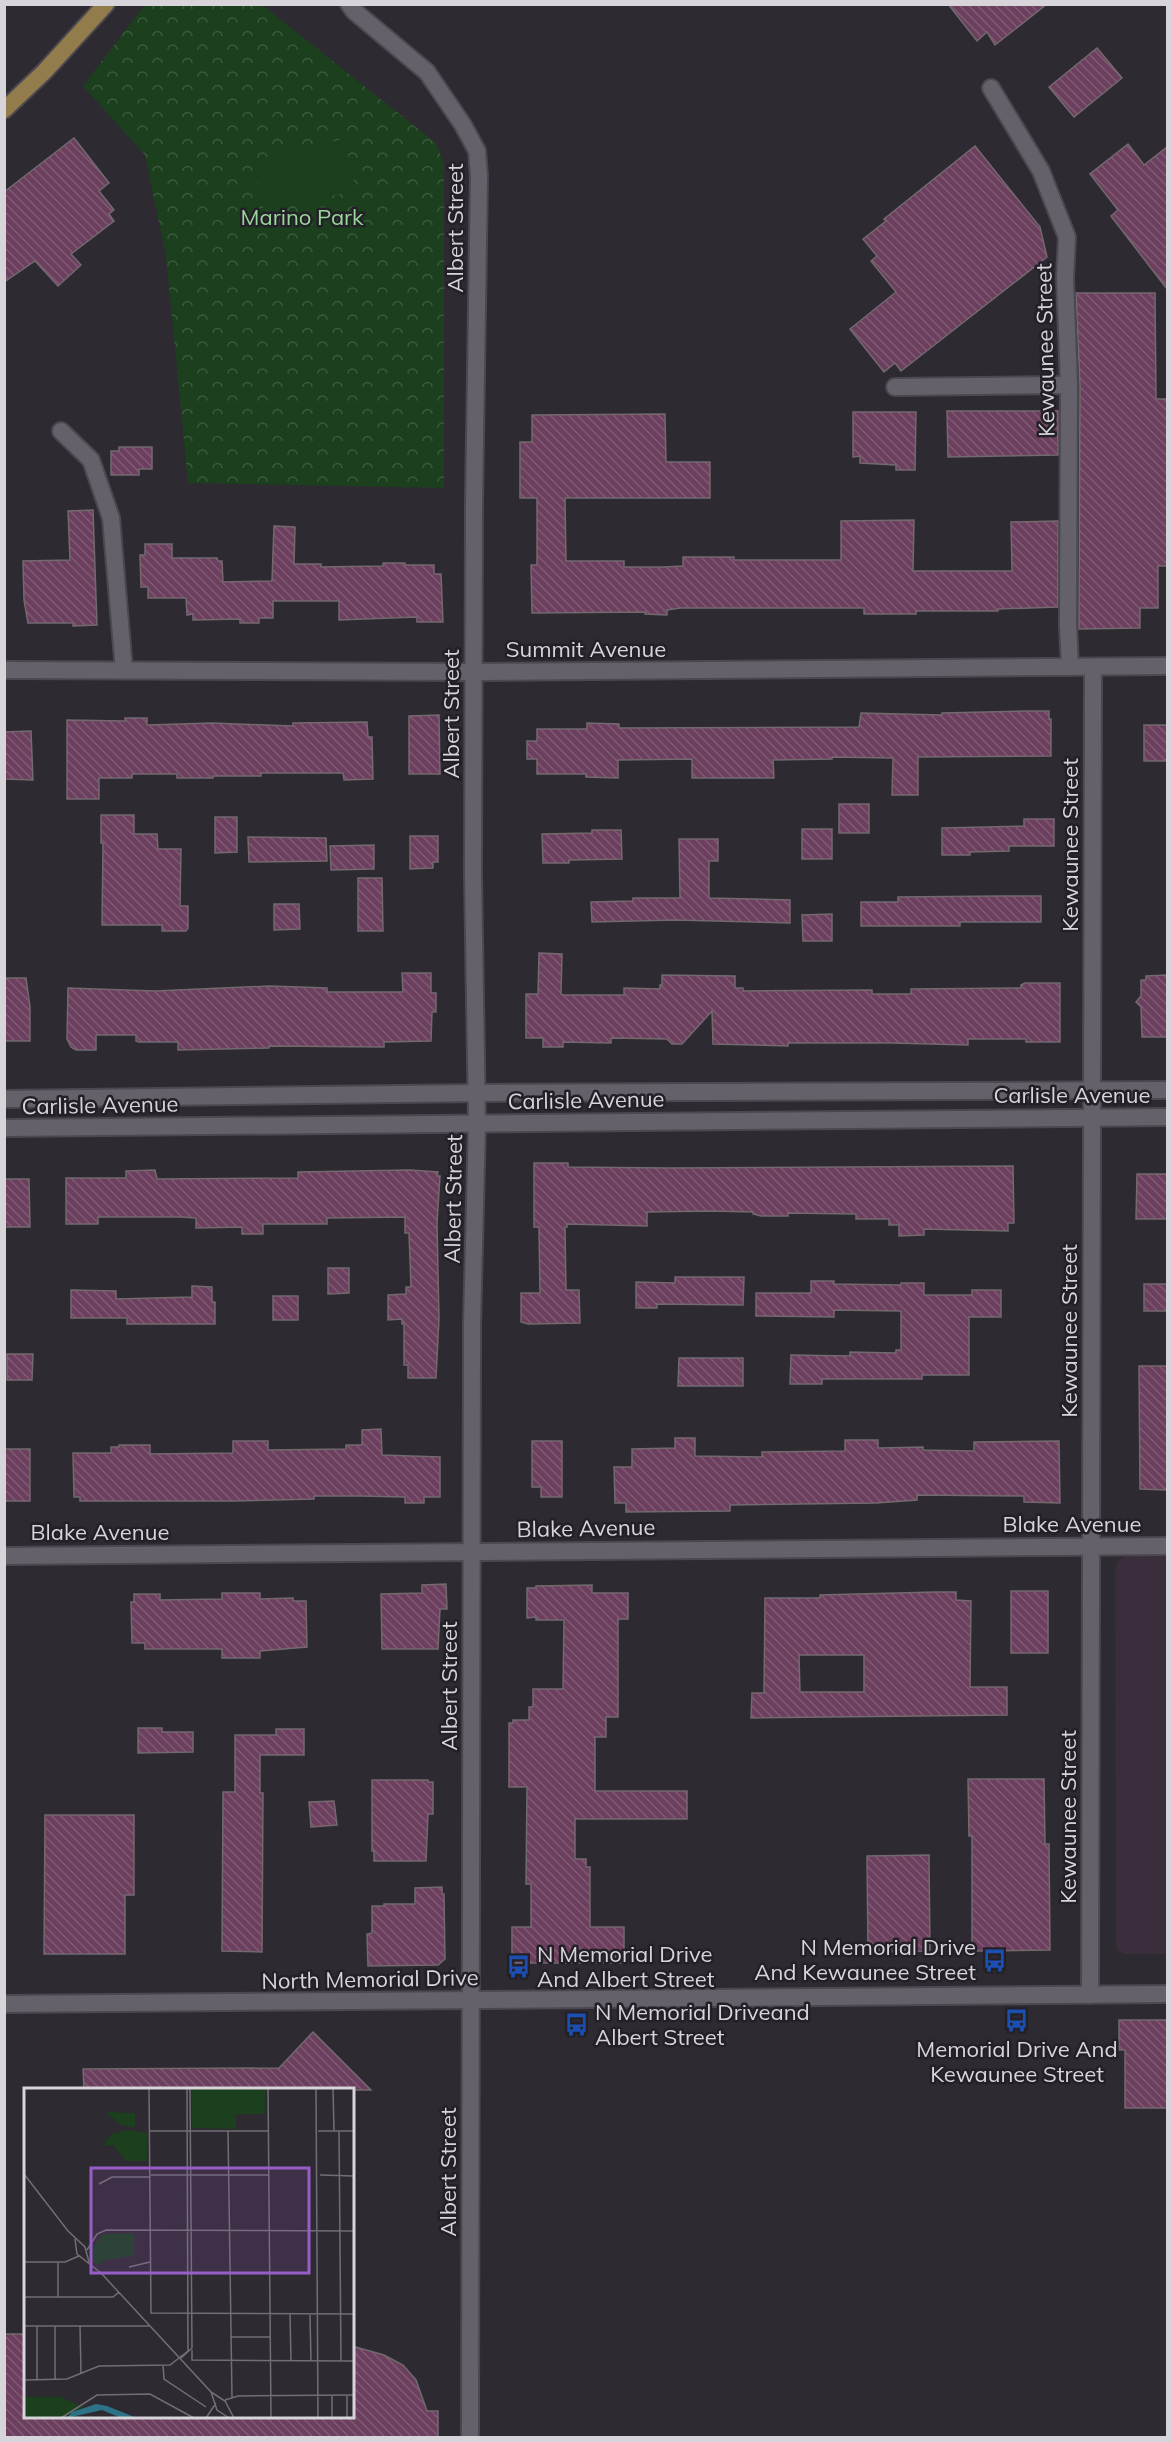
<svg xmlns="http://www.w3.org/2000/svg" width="1172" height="2442" font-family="Mulish,sans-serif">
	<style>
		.industrial { fill: #3a2e3d }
		.park { fill: url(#park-crowns) }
		.garden { fill: #1c3f1e }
		.building { fill: url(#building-back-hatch); stroke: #73696f; stroke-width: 1.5; fill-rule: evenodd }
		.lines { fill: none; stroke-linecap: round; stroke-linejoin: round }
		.minor-casing { stroke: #4c484f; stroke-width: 20 }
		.tertiary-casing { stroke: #4c484f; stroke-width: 20 }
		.secondary-casing { stroke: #4c484f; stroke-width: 20 }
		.primary-casing { stroke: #4c484f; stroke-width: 20 }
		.minor { stroke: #65616a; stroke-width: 16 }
		.tertiary { stroke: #65616a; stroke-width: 16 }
		.secondary { stroke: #65616a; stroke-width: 16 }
		.primary { stroke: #937c4b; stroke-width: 16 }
		.labels { text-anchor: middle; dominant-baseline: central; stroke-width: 5; stroke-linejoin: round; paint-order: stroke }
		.park-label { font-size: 22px; fill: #99d699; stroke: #242028 }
		.street-label { font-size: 22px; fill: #d7d4da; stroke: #242028 }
		.poi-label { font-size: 22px; fill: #d7d4da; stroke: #242028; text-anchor: start }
		.inset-road { fill: none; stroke: #726e75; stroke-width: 1.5 }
		.view { fill: #975ec7; fill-opacity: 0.15; stroke: #975ec7; stroke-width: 3 }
		.inset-edge { fill: none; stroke: #d7d4da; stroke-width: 3 }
	</style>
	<defs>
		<pattern id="park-crowns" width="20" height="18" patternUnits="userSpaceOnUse" patternTransform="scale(1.5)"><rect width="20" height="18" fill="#1c3f1e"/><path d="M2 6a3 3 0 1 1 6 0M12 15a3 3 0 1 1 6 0" fill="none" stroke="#3c5a3e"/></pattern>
		<pattern id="building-back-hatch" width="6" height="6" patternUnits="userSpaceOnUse" patternTransform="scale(1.5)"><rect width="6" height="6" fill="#6b3f5d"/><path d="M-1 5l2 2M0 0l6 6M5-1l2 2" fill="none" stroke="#7f5a74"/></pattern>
	</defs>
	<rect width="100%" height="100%" fill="#2e2a31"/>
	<polygon class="industrial" points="1167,1551 1167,1954 1125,1954 1118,1951 1116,1946 1115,1570 1117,1562 1129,1553"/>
	<polygon class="park" points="148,5 262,5 436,143 444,164 444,488 188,483 166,256 145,155 83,86 143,7"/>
	<polygon class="garden" points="344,139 356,190 264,211 253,161"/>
	<g class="building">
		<polygon points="948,4 1047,4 995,45 987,32 977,41"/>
		<polygon points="1097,48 1122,78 1074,117 1049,87"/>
		<polygon points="74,138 109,183 99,191 114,210 109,214 114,221 71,254 81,265 58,286 35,261 4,282 4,192"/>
		<polygon points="1128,144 1144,165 1167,147 1167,289 1111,216 1118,210 1090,174"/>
		<polygon points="975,146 1040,227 1047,257 901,371 895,363 884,372 850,329 896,292 871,261 877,256 863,239 886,221 884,219"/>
		<polygon points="1076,293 1155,293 1156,399 1167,399 1167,566 1158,566 1158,608 1140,608 1140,628 1079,629 1080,385"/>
		<polygon points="947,411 1058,411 1058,455 948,457"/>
		<polygon points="853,412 916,412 915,470 896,470 896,465 860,463 860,456 853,457"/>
		<polygon points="665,414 666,462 710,462 710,498 565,498 566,561 624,561 624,567 664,567 683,566 683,557 734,557 734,560 841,560 841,521 914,520 913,571 1012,571 1011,522 1058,521 1058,607 998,609 998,611 916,611 916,614 864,614 864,608 680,608 667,610 667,615 645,614 646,612 532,613 531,565 537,565 537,498 520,498 520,442 532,442 532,415"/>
		<polygon points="119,447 152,447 152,469 139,469 139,475 111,475 111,451 119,451"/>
		<polygon points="93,510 97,625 73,626 73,623 28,623 24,600 23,561 70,560 68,511"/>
		<polygon points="274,526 295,527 294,564 321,564 321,567 383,566 383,563 405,563 405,565 434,565 434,574 441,574 443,622 417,622 417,617 339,620 339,601 273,601 273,618 259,618 259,623 240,623 240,619 193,620 193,614 187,615 186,598 148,598 148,587 141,587 140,555 145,555 145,544 172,544 172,558 217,558 218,561 222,561 223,582 272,581"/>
		<polygon points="1024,711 1049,711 1049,719 1051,719 1051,756 918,757 918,795 892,795 893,758 832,757 832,759 773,760 774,778 692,778 692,759 618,760 618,778 586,777 586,774 537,774 537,759 527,759 527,741 537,741 537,729 587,729 587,723 619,724 619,728 859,727 861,713 942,715 942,713"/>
		<polygon points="439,715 440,774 409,774 409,716"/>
		<polygon points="125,718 147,718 147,725 212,723 293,726 293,723 367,722 368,737 372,737 373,779 344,780 343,773 261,773 261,776 213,776 213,778 177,778 177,774 132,774 132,778 99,778 99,799 67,799 67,720 125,721"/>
		<polygon points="1144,725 1167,725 1167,759 1165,761 1144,761"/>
		<polygon points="31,731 33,780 4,779 4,732"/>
		<rect x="839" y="804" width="30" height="29"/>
		<polygon points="101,815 134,815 134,834 157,834 158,849 181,849 180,906 188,906 188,928 186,931 162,931 162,925 102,925 103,843 101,843"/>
		<polygon points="215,817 237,817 237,852 215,853"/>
		<polygon points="1024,819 1054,819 1054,846 1009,846 1009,851 970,852 970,855 942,855 942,828 1024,826"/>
		<rect x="802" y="829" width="30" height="30"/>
		<polygon points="592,830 621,830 622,859 569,860 569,863 543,863 542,834 592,833"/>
		<polygon points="410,836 438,836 438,862 433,862 433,868 410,869"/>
		<polygon points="248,837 326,838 327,861 249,862"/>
		<polygon points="679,839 718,839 718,861 709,861 709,898 790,900 790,923 676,920 592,922 591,902 633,901 633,898 680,898"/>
		<polygon points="374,845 374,869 331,870 330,846"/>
		<polygon points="358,878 382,878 383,931 358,931"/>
		<polygon points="999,896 1041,896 1041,922 960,922 960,926 861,926 861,902 898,902 898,897"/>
		<polygon points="274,904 299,904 300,929 274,930"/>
		<polygon points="832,914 832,941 803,941 802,915"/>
		<polygon points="539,953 562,954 561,994 563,995 624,995 624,988 660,989 660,985 662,985 662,975 735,976 735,988 743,988 743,991 872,990 872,994 911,994 911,989 1021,988 1021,985 1025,983 1060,983 1060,1042 1026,1042 1026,1039 968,1039 968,1045 892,1043 788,1043 788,1046 713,1044 712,1011 682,1044 672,1044 667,1039 611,1038 611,1043 563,1042 563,1047 543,1047 543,1038 526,1038 526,994 538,994"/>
		<polygon points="402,973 431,973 431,993 436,993 436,1012 432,1012 431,1041 384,1042 384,1047 269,1046 269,1048 178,1050 178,1042 139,1042 136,1041 136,1035 96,1035 96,1050 76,1050 71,1047 67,1039 68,988 155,991 270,986 327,988 327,992 403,992"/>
		<polygon points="1167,975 1167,1037 1142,1037 1141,1007 1136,1002 1141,996 1141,980 1146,980 1146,976"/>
		<polygon points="4,978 26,978 30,1007 30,1041 4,1041"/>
		<polygon points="534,1163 568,1163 568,1167 669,1168 1013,1166 1014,1223 1008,1223 1008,1231 924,1229 924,1235 899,1236 899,1225 889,1225 889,1219 856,1219 856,1214 788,1213 788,1216 761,1216 753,1214 753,1212 711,1211 647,1212 647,1226 567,1224 567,1227 565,1227 566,1290 579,1290 580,1323 528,1324 521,1322 521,1293 540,1293 539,1227 534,1227"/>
		<polygon points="155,1170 157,1179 298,1178 298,1172 410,1170 438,1172 437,1176 440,1176 437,1223 439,1319 436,1378 408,1378 408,1365 404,1365 404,1324 402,1324 402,1319 388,1320 388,1295 406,1294 406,1287 411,1287 409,1233 405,1233 405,1217 327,1218 327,1224 263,1224 263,1234 242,1234 242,1227 196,1228 196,1218 181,1217 98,1217 98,1224 66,1224 66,1178 126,1178 126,1171"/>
		<polygon points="1137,1174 1167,1174 1167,1219 1136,1219"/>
		<polygon points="4,1179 29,1179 30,1227 4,1227"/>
		<polygon points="328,1268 349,1268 349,1293 328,1294"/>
		<polygon points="675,1277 744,1277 743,1305 657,1304 657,1308 636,1308 636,1282 675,1283"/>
		<polygon points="811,1281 834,1281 834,1284 901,1285 901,1283 924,1283 924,1295 972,1295 972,1290 1001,1290 1001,1317 969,1317 969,1375 922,1375 922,1379 822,1379 822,1384 790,1384 791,1355 850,1356 850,1352 896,1353 896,1350 901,1350 901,1311 834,1310 834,1317 756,1316 756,1293 811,1293"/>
		<rect x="1144" y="1284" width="23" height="27"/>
		<polygon points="192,1286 212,1287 212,1302 215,1302 215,1324 127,1324 127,1318 71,1318 71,1290 116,1291 116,1299 192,1297"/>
		<rect x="273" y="1296" width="25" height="24"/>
		<polygon points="7,1354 33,1354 32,1380 7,1380"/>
		<polygon points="679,1358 743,1358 743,1386 678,1386"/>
		<polygon points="1139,1366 1167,1366 1167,1490 1140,1489"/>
		<polygon points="381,1429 382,1455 440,1457 440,1497 424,1497 424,1503 405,1503 405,1497 360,1496 314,1496 314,1499 233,1501 80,1501 80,1497 74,1497 73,1453 111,1453 111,1447 119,1447 119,1445 150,1445 150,1454 233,1453 233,1441 268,1441 268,1450 346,1449 346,1445 362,1445 362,1430"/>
		<polygon points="675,1438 695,1438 695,1456 762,1457 762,1452 845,1451 845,1440 878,1440 878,1448 923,1447 923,1450 974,1451 974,1442 1059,1441 1060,1503 1024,1502 1024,1496 917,1495 917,1500 876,1503 730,1505 730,1511 626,1512 626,1503 615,1503 614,1467 632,1467 632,1449 675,1448"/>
		<polygon points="532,1441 562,1441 562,1497 541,1497 541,1487 532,1487"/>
		<rect x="4" y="1449" width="26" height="52"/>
		<polygon points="446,1584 447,1609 440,1609 438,1649 382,1649 381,1594 422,1593 422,1585"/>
		<polygon points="592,1585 592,1593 628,1593 628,1619 618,1619 618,1717 606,1717 606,1737 595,1737 595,1791 687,1791 687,1819 575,1819 575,1859 586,1859 586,1867 590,1867 590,1927 624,1927 624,1963 512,1963 512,1927 531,1927 531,1884 526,1884 527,1787 509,1787 509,1723 513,1723 513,1720 529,1720 529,1707 533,1707 533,1689 563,1689 564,1620 536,1620 536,1617 527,1618 527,1588 536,1588 536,1586"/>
		<rect x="1011" y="1591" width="37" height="62"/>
		<path d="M935 1592H956V1600L971 1601 970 1687H1007V1715L751 1718 752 1693H764L765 1598H820V1595ZM799 1655H864V1692H800Z"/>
		<polygon points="222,1593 260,1593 260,1599 293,1598 293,1601 306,1601 307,1647 260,1651 260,1658 222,1658 222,1649 145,1649 145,1643 132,1643 131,1602 134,1602 134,1594 160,1594 160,1600 222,1599"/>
		<polygon points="138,1728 162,1728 162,1732 193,1732 193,1752 138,1753"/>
		<polygon points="276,1729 304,1729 304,1755 260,1755 260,1793 263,1793 262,1952 222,1951 223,1792 235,1792 235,1735 276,1735"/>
		<polygon points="968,1779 1044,1779 1045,1844 1049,1844 1050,1950 972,1951 972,1836 969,1836"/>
		<polygon points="372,1780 428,1780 428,1782 433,1782 433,1814 428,1814 426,1861 374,1861 374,1851 372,1851"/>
		<polygon points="334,1801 337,1825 311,1827 309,1802"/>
		<polygon points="45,1815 134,1815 134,1895 125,1895 125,1954 44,1954"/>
		<polygon points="929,1855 930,1951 868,1952 867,1856"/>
		<polygon points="442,1887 442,1894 444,1894 445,1959 438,1965 368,1966 367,1934 372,1933 372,1906 384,1906 384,1904 415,1904 415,1888"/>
		<polygon points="1119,2020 1167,2020 1167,2108 1125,2108 1125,2050 1119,2050"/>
		<polygon points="313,2032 371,2090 84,2090 83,2069 279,2068"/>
		<polygon points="4,2334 26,2334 26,2416 352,2416 352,2346 384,2355 403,2365 416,2380 427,2411 438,2411 438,2438 4,2438"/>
	</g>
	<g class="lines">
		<defs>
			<g id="minor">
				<polyline points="349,4 354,11 427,72 463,125 477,151 479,176 474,503 473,875 477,1123 472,1325 470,2438"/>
				<polyline points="991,88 1041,171 1067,237 1065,278 1069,385 1068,624 1070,667"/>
				<polyline points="895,387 1069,385"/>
				<polyline points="61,431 91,460 111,518 124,670"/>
				<polyline points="4,670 474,672 1168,666"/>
				<polyline points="4,1556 1168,1546"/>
				<polyline points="1090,1995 1093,667"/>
			</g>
			<g id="tertiary">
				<polyline points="4,1099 477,1093 1168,1090"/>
				<polyline points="4,1128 1168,1117"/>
			</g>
			<polyline id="secondary" points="4,2004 1168,1994"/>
			<polyline id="primary" points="4,110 44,72 106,4"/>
		</defs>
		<use href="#minor" class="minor-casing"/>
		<use href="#tertiary" class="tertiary-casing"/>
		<use href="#secondary" class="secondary-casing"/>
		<use href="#primary" class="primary-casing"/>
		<use href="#minor" class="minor"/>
		<use href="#tertiary" class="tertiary"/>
		<use href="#secondary" class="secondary"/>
		<use href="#primary" class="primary"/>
	</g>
	<defs>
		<symbol id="bus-bare" viewBox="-9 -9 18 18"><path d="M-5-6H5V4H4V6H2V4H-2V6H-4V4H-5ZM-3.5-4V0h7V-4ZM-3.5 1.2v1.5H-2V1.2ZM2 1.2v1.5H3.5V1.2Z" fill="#1a4fb4" stroke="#242028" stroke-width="2.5" paint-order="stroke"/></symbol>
	</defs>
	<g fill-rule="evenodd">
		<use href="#bus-bare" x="978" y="1944" width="33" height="33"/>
		<use href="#bus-bare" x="502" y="1950" width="33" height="33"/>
		<use href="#bus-bare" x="1000" y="2004" width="33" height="33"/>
		<use href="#bus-bare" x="560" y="2008" width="33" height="33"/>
	</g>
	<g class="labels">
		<g class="park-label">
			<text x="302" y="217">Marino Park</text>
		</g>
		<g class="street-label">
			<text transform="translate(455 228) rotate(-90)">Albert Street</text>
			<text transform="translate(1045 350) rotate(-91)">Kewaunee Street</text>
			<text x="586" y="649">Summit Avenue</text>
			<text transform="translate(451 714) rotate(-90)">Albert Street</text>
			<text transform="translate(1070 845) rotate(-90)">Kewaunee Street</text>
			<text x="1072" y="1095">Carlisle Avenue</text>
			<text transform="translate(586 1100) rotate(-1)">Carlisle Avenue</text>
			<text transform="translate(100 1105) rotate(-1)">Carlisle Avenue</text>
			<text transform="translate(453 1199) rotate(-89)">Albert Street</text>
			<text transform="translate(1069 1331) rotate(-90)">Kewaunee Street</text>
			<text x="1072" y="1524">Blake Avenue</text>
			<text transform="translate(586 1528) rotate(-1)">Blake Avenue</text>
			<text x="100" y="1532">Blake Avenue</text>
			<text transform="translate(449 1686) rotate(-90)">Albert Street</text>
			<text transform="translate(1068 1817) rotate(-90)">Kewaunee Street</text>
			<text transform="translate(370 1979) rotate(-1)">North Memorial Drive</text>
			<text transform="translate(448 2172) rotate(-90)">Albert Street</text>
		</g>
		<g class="poi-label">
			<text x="976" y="1947" text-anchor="end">N Memorial Drive<tspan x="976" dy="25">And Kewaunee Street</tspan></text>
			<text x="537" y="1954">N Memorial Drive<tspan x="537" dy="25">And Albert Street</tspan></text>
			<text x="595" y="2012">N Memorial Driveand<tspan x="595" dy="25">Albert Street</tspan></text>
			<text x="1017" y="2049" text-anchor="middle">Memorial Drive And<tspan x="1017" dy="25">Kewaunee Street</tspan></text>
		</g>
	</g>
	<g transform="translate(24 2088)">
		<rect width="330" height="330" fill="#2e2a31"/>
		<path d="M81 24 111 25V40L98 37ZM212 26V41L168 40V27ZM104 42 123 45V73H102L89 57 78 58 88 46Z" fill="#1c3f1e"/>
		<path d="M110 145V168L81 172 74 177 67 172 66 163 79 146ZM0 309H37L59 319 43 330H0Z" fill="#1c3f1e"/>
		<path d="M168 0H241V26L168 27Z" fill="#1c3f1e"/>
		<path d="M72 316 83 318 113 330H97L78 322 43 330 48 324Z" fill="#2e7287"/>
		<path class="inset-road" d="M125 0 127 225 330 226M244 0 247 330M292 0 294 330M309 0 310 43M126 43H244M204 43 208 309M294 43H330M315 43 317 273M0 86 44 143 61 159 65 174M127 87H245M296 87 330 88M75 96 88 89H126M51 151 53 166 77 185 187 304 193 322 205 330M63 162 73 146 82 142 330 143M0 174H41L55 168M34 174V209M105 179 126 174M0 209H89L95 204M266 226 267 273M286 227 287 273M0 238H126M13 238V292M31 238V292M56 238 57 285M206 249H246M168 262V272L330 273M157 270 168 260 166 0M139 277 140 291 182 319M0 292 43 291 75 278 146 277 164 263 163 0M187 304 201 313 210 330M308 308V330M201 312 214 308 330 307M37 330 73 307 126 306 170 330M182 330 192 315M323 330V307"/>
		<path class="view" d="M67 80H285V185H67Z"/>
		<rect width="330" height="330" class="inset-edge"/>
	</g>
	<rect width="1172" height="2442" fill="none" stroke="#d7d4da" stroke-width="12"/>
</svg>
